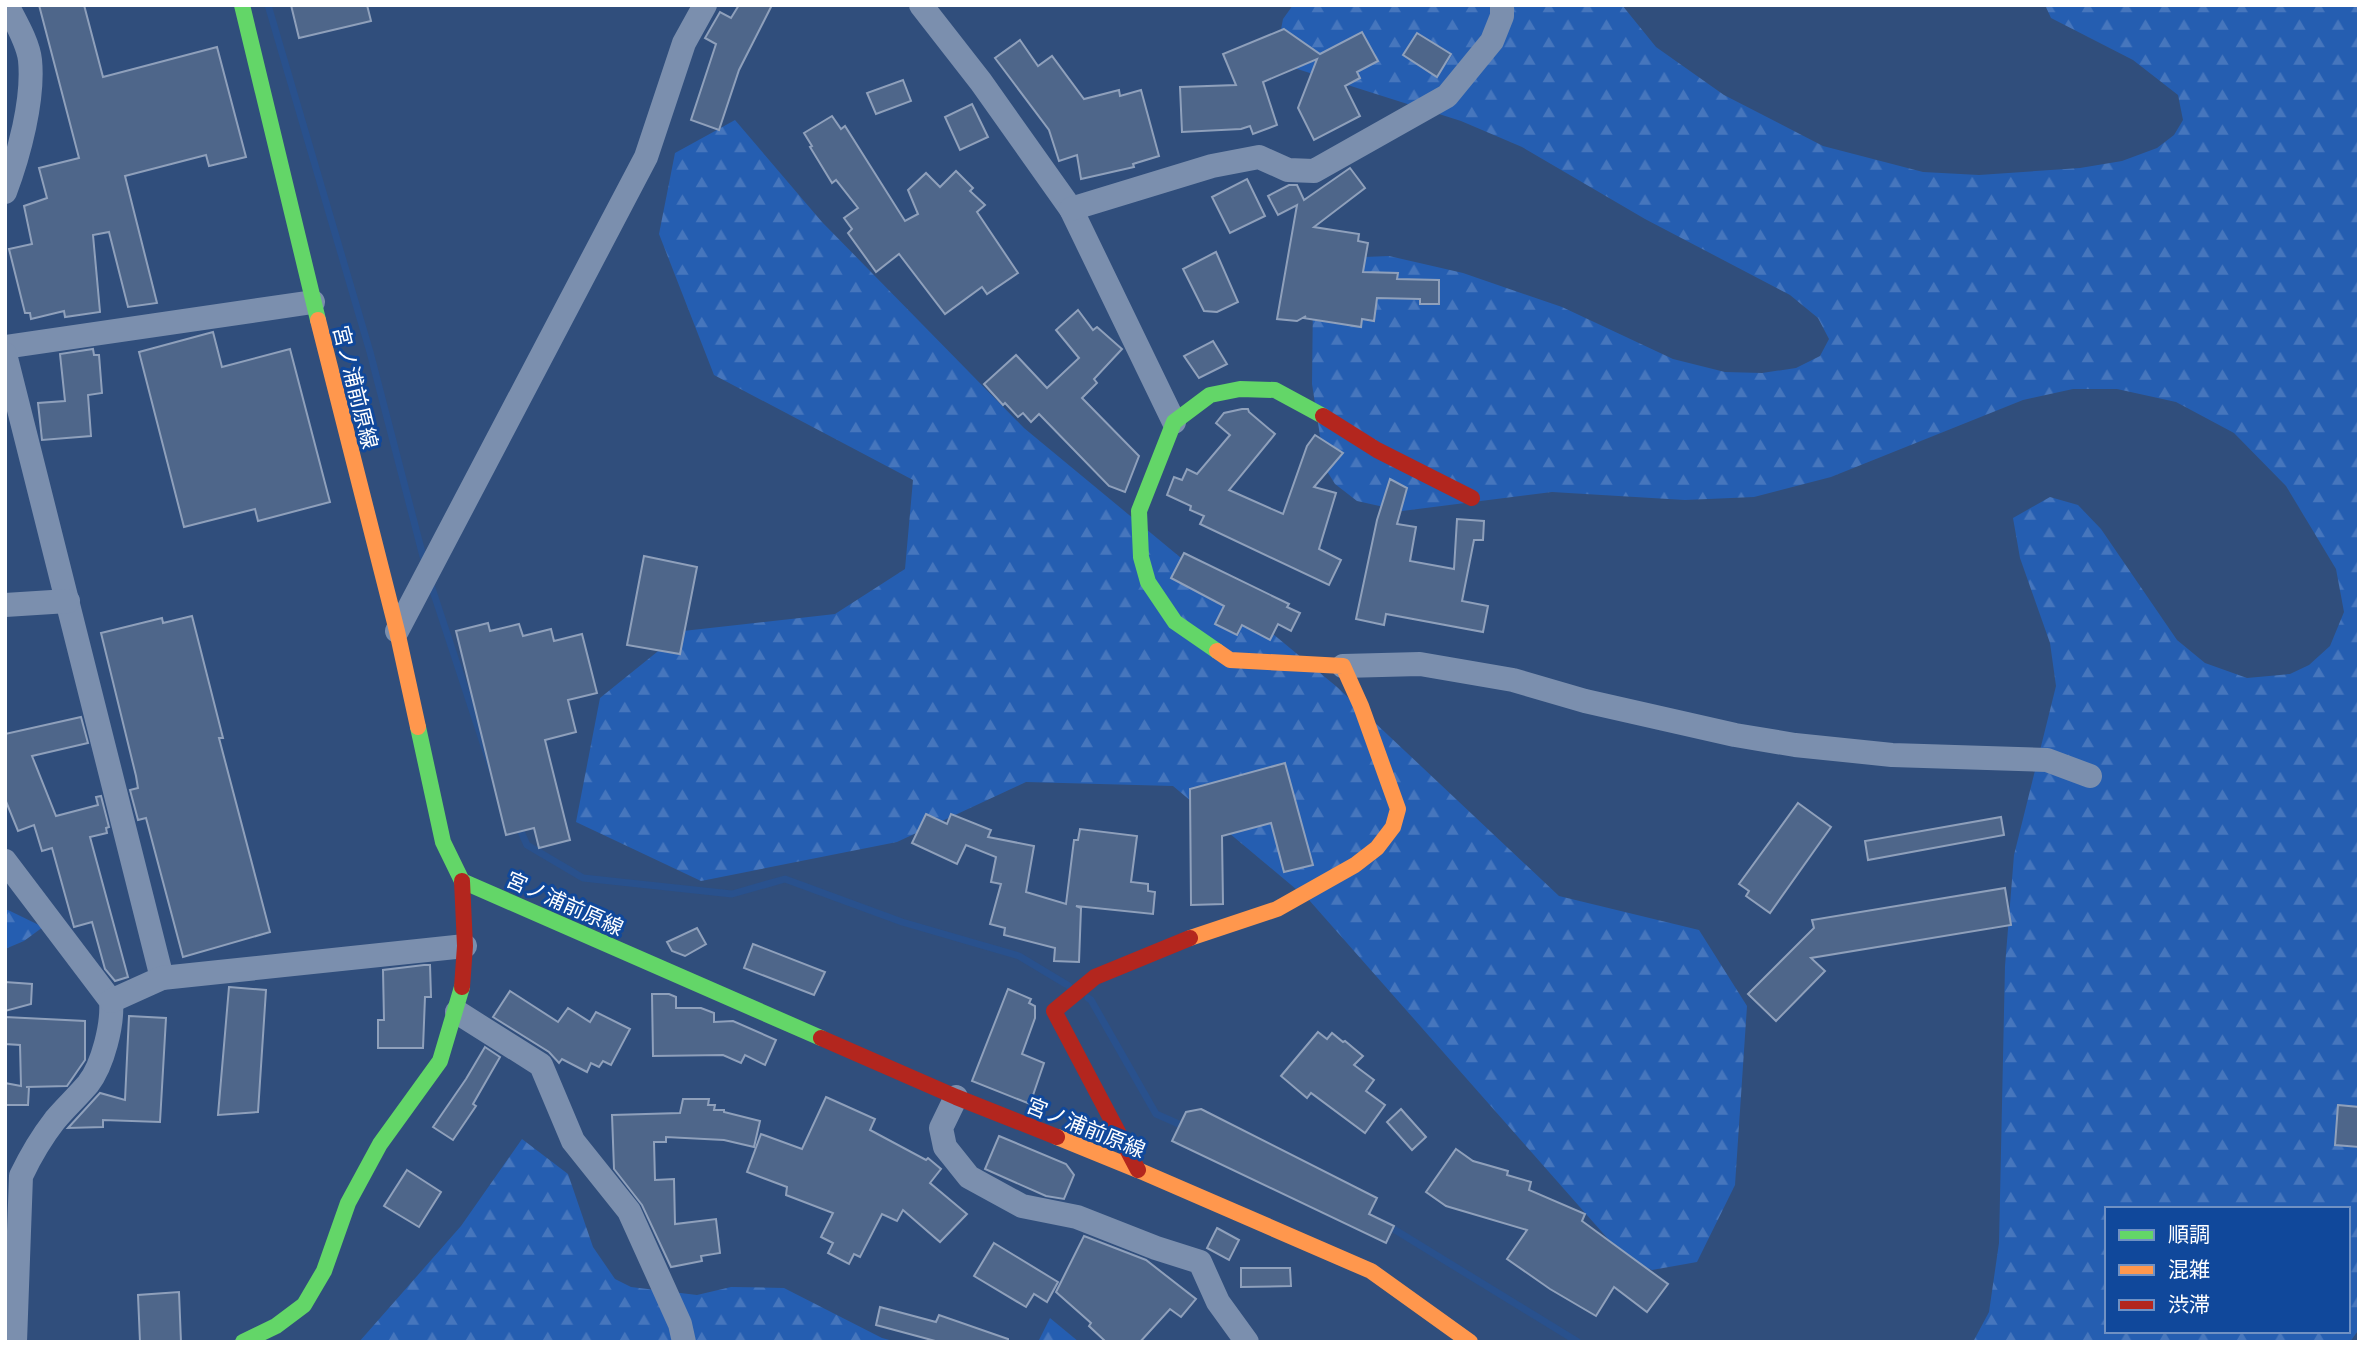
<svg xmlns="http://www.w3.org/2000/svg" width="2364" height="1347" font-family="'IBM Plex Sans','Noto Sans JP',sans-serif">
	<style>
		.forest { fill: url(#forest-firs); fill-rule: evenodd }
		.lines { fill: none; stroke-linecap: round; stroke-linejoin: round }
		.stream { stroke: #29518d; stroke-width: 7 }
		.building { fill: #4e668a; stroke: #8fa0bb; stroke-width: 2 }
		.street { stroke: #7b8fae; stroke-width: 24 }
		.fast { stroke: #63d668; stroke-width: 16 }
		.slow { stroke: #ff974d; stroke-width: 16 }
		.jam { stroke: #b3261e; stroke-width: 16 }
		.labels { text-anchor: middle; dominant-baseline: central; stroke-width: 6; stroke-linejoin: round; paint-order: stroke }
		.street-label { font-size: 21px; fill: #fff; stroke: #10489b }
	</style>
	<defs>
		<pattern id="forest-firs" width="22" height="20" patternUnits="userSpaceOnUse" patternTransform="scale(1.75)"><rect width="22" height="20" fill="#255eb1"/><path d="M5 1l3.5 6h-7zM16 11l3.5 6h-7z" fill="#4676bd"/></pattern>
	</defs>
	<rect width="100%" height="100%" fill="#304e7c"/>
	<g class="forest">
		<path d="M1293 5H1622L1656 47 1724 95 1823 146 1923 172 1979 175 2080 168 2122 161 2157 148 2174 135 2183 120 2178 95 2133 60 2051 18 2045 5H2359V1329L2350 1342H1973L1989 1312 1999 1243 2005 966 2014 855 2056 686 2050 643 2020 558 2013 518 2050 497 2078 505 2101 529 2177 640 2205 663 2247 678 2290 674 2309 665 2330 646 2344 612 2336 569 2286 486 2234 433 2176 402 2117 389H2073L2023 400 1831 477 1754 497 1685 500 1552 492 1402 511 1357 501 1335 484 1325 468 1312 384 1313 297 1340 258 1389 256 1463 273 1562 307 1673 359 1725 372 1762 373 1796 368 1820 356 1829 339 1818 318 1790 295 1645 219 1522 147 1461 121 1291 67 1277 51 1283 19ZM2107 1209H2348V1331H2107Z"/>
		<polygon points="735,120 822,222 1024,428 1337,687 1559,896 1699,930 1747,1006 1735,1185 1697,1262 1652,1270 1624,1257 1309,900 1173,786 1026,782 897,842 701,881 576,822 600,698 683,631 835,614 905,569 913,480 714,375 659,234 675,153"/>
		<polygon points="5,910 8,910 43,927 24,941 5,949"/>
		<polygon points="522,1139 568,1174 593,1247 615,1279 631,1287 697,1295 731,1287 784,1288 882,1338 897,1342 359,1342 461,1226"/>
		<polygon points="1050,1318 1079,1342 1038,1342"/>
	</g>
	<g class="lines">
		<g class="stream">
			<polyline points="268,5 370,352 425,564"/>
			<polyline points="430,582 492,770"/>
			<polyline points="518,825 527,845 583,878 732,894 785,879 902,922 1019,956 1069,986"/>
			<polyline points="1088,998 1091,1000 1156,1114 1188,1128"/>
			<polyline points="1387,1225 1578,1342"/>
		</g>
	</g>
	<g class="building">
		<polygon points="39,5 84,5 103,77 217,47 246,157 209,166 206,155 125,176 157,303 128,307 109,232 93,235 100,312 65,317 64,311 31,319 30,313 25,313 9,249 32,244 24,206 47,198 39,168 79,158"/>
		<polygon points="291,5 367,5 371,21 299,38"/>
		<polygon points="739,5 772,5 739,70 719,130 691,120 716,44 705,38 720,12 731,18"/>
		<polygon points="1284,29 1320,54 1362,32 1378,61 1357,72 1360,78 1345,86 1360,116 1314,140 1298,108 1317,59 1263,82 1277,125 1253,134 1250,126 1241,129 1182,132 1180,87 1236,85 1223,54"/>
		<polygon points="1417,33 1451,54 1437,77 1403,55"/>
		<polygon points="1020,40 1038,66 1052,56 1084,99 1119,90 1120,96 1141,90 1159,156 1133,164 1134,167 1081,179 1077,155 1059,161 1049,130 995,58"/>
		<polygon points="903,80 911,101 876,114 867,93"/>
		<polygon points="972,104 988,137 960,150 945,117"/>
		<polygon points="832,116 841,129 845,126 905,221 918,214 908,190 926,173 940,187 956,171 973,188 970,191 985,205 977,212 1018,273 987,294 982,287 945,314 899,254 876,272 848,233 852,229 844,218 858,208 836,180 832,183 810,147 812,146 804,133"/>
		<polygon points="1350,168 1365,188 1314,227 1359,234 1358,241 1368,243 1363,272 1398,273 1397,279 1439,280 1439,304 1420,304 1420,299 1377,298 1374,321 1362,319 1361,327 1303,318 1306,316 1297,321 1277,319 1297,205 1278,215 1268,196 1289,185 1297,185 1304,200"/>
		<polygon points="1247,179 1265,216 1230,233 1212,197"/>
		<polygon points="1216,252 1238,302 1217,312 1204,311 1183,269"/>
		<polygon points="1078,310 1093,330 1097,327 1122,349 1094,379 1097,383 1082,398 1139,456 1125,492 1109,486 1039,414 1031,422 1023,413 1018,417 1005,403 1003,405 984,384 1016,355 1047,388 1079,358 1056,330"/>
		<polygon points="213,332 222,367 290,349 330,502 258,521 255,509 184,527 139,352"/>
		<polygon points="1213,341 1227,364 1199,378 1184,356"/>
		<polygon points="93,349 94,355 99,355 102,393 88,395 91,436 42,440 38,403 65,401 60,354"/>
		<polygon points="1242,409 1248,409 1249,412 1275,434 1229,490 1283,514 1307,446 1315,435 1343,453 1314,487 1336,493 1319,549 1341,560 1329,585 1200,524 1204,516 1190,510 1191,506 1167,495 1174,477 1182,480 1187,469 1197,474 1230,435 1216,423 1224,413"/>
		<polygon points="1390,479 1407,488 1397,524 1416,527 1410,561 1454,569 1457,519 1484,521 1483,540 1474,540 1462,601 1488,606 1483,632 1386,614 1384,625 1356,619 1377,520"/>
		<polygon points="1184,553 1289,604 1287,607 1300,613 1291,631 1278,624 1270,640 1242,625 1237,635 1215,624 1224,606 1171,578"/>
		<polygon points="644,556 697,567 680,654 627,645"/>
		<polygon points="192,616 223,738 219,738 270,932 183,957 146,818 138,820 130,790 138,788 136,776 101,633 162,618 163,623"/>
		<polygon points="488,623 490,631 519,624 523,636 551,629 554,641 582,634 597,693 568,700 576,732 545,740 570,840 539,848 534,828 506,835 456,631"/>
		<polygon points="81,717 88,743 32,756 56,816 98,805 96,797 101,796 109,827 106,828 107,833 90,837 128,977 115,981 105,969 92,922 74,927 52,848 42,851 34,825 18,831 5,799 5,734"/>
		<polygon points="1285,763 1313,865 1284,872 1271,823 1222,836 1223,904 1191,905 1190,789"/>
		<polygon points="1798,803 1831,827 1770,913 1746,896 1749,891 1739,884"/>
		<polygon points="926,814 947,824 951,814 991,830 988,837 1034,846 1026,892 1066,904 1074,840 1078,840 1080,829 1137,836 1131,882 1148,884 1148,891 1155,892 1153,914 1076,906 1081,908 1079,962 1054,961 1055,948 1004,935 1005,928 990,924 1001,884 991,882 996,857 966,845 957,864 912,843"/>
		<polygon points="2001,817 2004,835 1868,860 1865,841"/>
		<polygon points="2005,888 2011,925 1811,958 1825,971 1776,1021 1748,994 1814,928 1812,920"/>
		<polygon points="697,928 706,944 685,956 672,951 667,942"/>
		<polygon points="753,944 825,972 814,995 744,968"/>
		<polygon points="424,965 430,965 431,997 425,997 423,1048 378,1048 378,1020 384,1020 383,970"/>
		<polygon points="5,982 32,984 31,1004 5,1011"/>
		<polygon points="229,987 266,990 258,1112 218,1115"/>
		<polygon points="1008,989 1031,999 1029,1003 1035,1006 1035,1018 1022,1054 1044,1063 1030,1104 972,1081"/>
		<polygon points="510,991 558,1022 568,1008 590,1022 596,1012 630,1029 611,1065 603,1061 599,1067 591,1063 587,1072 562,1059 559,1063 549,1052 493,1017"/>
		<polygon points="652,994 669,994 676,997 676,1008 701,1008 714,1013 714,1022 733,1021 776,1040 765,1065 745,1055 741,1063 723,1055 653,1056"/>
		<polygon points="129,1016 166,1018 160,1122 103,1120 103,1127 68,1128 100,1093 125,1100"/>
		<polygon points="5,1017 85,1021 85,1060 67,1086 26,1087 29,1087 28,1105 5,1105 5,1083 21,1086 20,1045 5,1044"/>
		<polygon points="1318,1032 1327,1039 1332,1033 1343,1042 1345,1041 1363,1056 1354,1065 1374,1080 1366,1091 1385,1105 1365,1133 1311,1093 1307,1098 1281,1076"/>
		<polygon points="485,1047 500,1057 473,1104 476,1106 453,1140 433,1127 466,1079"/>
		<polygon points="826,1097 875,1119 870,1130 926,1160 928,1158 941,1169 930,1183 967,1214 940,1242 903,1210 897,1221 882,1214 860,1257 854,1254 849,1264 828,1253 833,1243 821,1237 833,1213 786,1195 787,1187 747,1172 761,1134 802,1149"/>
		<polygon points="683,1099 709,1099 708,1105 715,1105 714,1110 724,1110 724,1112 760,1121 754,1147 724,1140 666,1137 666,1142 654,1142 655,1180 674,1179 675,1224 716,1219 720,1253 701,1256 702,1261 671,1267 642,1205 614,1169 612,1115 680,1113"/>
		<polygon points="2338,1105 2359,1107 2359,1147 2335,1145"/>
		<polygon points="1201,1109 1377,1198 1369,1214 1394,1226 1386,1243 1172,1141 1186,1112"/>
		<polygon points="1401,1109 1426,1137 1412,1150 1387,1122"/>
		<polygon points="999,1136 1066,1164 1074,1175 1064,1199 1046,1196 985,1169"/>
		<polygon points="1456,1149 1473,1161 1508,1171 1507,1175 1531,1182 1529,1190 1585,1214 1582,1221 1668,1284 1647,1312 1614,1287 1596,1316 1550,1289 1507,1259 1527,1230 1446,1206 1426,1192"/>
		<polygon points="407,1170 441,1192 419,1227 384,1206"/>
		<polygon points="1217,1228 1239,1240 1229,1260 1207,1248"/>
		<polygon points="1084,1236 1146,1260 1196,1299 1181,1317 1170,1309 1140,1342 1106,1342 1089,1326 1091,1323 1056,1292"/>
		<polygon points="994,1243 1058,1282 1047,1302 1034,1294 1026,1307 974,1276"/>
		<polygon points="1241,1268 1290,1268 1291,1286 1241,1287"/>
		<polygon points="179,1292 181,1342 140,1342 138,1295"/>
		<polygon points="880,1307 936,1322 939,1315 1008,1339 1008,1342 939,1342 876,1325"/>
	</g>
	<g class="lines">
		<g class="street">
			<polyline points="921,5 981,82 1071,209 1174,422"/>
			<path d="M5 192C19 155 34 99 30 60 28 42 15 21 7 5"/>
			<polyline points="1071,209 1212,166 1259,157 1288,170 1314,171 1447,96 1492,41 1502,16 1502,5"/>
			<polyline points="5,347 313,302"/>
			<polyline points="5,354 162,978"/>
			<polyline points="5,605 68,601"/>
			<polyline points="397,631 646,157 684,43 705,5"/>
			<polyline points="1343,666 1420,664 1513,680 1585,701 1735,735 1795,745 1892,755 2047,760 2090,776"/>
			<path d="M5 861 111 1001C113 1024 103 1065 88 1084 77 1097 65 1108 55 1120 41 1138 30 1157 21 1176L15 1342"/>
			<polyline points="111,1001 162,978 465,946"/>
			<polyline points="457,1012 541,1065 573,1141 629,1211 680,1324 684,1342"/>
			<polyline points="956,1097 941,1128 945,1147 969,1177 1022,1206 1077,1217 1156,1248 1200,1262 1218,1302 1247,1342"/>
		</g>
		<g class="fast">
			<polyline points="242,5 318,320"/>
			<polyline points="1217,651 1175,622 1148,582 1141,557 1139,511 1174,422 1210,395 1240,389 1275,390 1323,416"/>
			<polyline points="418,727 443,842 462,881 821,1038"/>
			<polyline points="243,1342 276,1326 304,1305 324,1271 348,1203 380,1144 440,1061 462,987"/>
		</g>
		<g class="slow">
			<polyline points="318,320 397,631 418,727"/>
			<polyline points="1190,938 1277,909 1355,865 1377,848 1393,827 1398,809 1361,706 1343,666 1230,660 1217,651"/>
			<polyline points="1057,1137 1138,1170 1371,1271 1470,1342"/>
		</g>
		<g class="jam">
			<polyline points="1323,416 1377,450 1472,498"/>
			<polyline points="462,881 465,946 462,987"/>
			<polyline points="821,1038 956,1097 1057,1137"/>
			<polyline points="1138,1170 1054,1011 1095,977 1190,938"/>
		</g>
	</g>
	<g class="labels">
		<g class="street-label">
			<text transform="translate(356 387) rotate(76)">宮ノ浦前原線</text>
			<text transform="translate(565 903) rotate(24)">宮ノ浦前原線</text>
			<text transform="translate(1086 1127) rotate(22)">宮ノ浦前原線</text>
		</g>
	</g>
	<rect width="2364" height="1347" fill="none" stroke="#ffffff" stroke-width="14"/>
	<rect x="2105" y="1207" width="245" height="126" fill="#10489b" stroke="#7091c3" stroke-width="2"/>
	<rect x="2119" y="1230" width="35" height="10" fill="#63d668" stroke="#7091c3" stroke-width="2"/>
	<text x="2168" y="1242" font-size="21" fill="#ffffff">順調</text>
	<rect x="2119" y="1265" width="35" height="10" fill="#ff974d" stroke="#7091c3" stroke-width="2"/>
	<text x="2168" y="1277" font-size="21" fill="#ffffff">混雑</text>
	<rect x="2119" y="1300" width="35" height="10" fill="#b3261e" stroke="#7091c3" stroke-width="2"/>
	<text x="2168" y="1312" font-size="21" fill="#ffffff">渋滞</text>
</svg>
